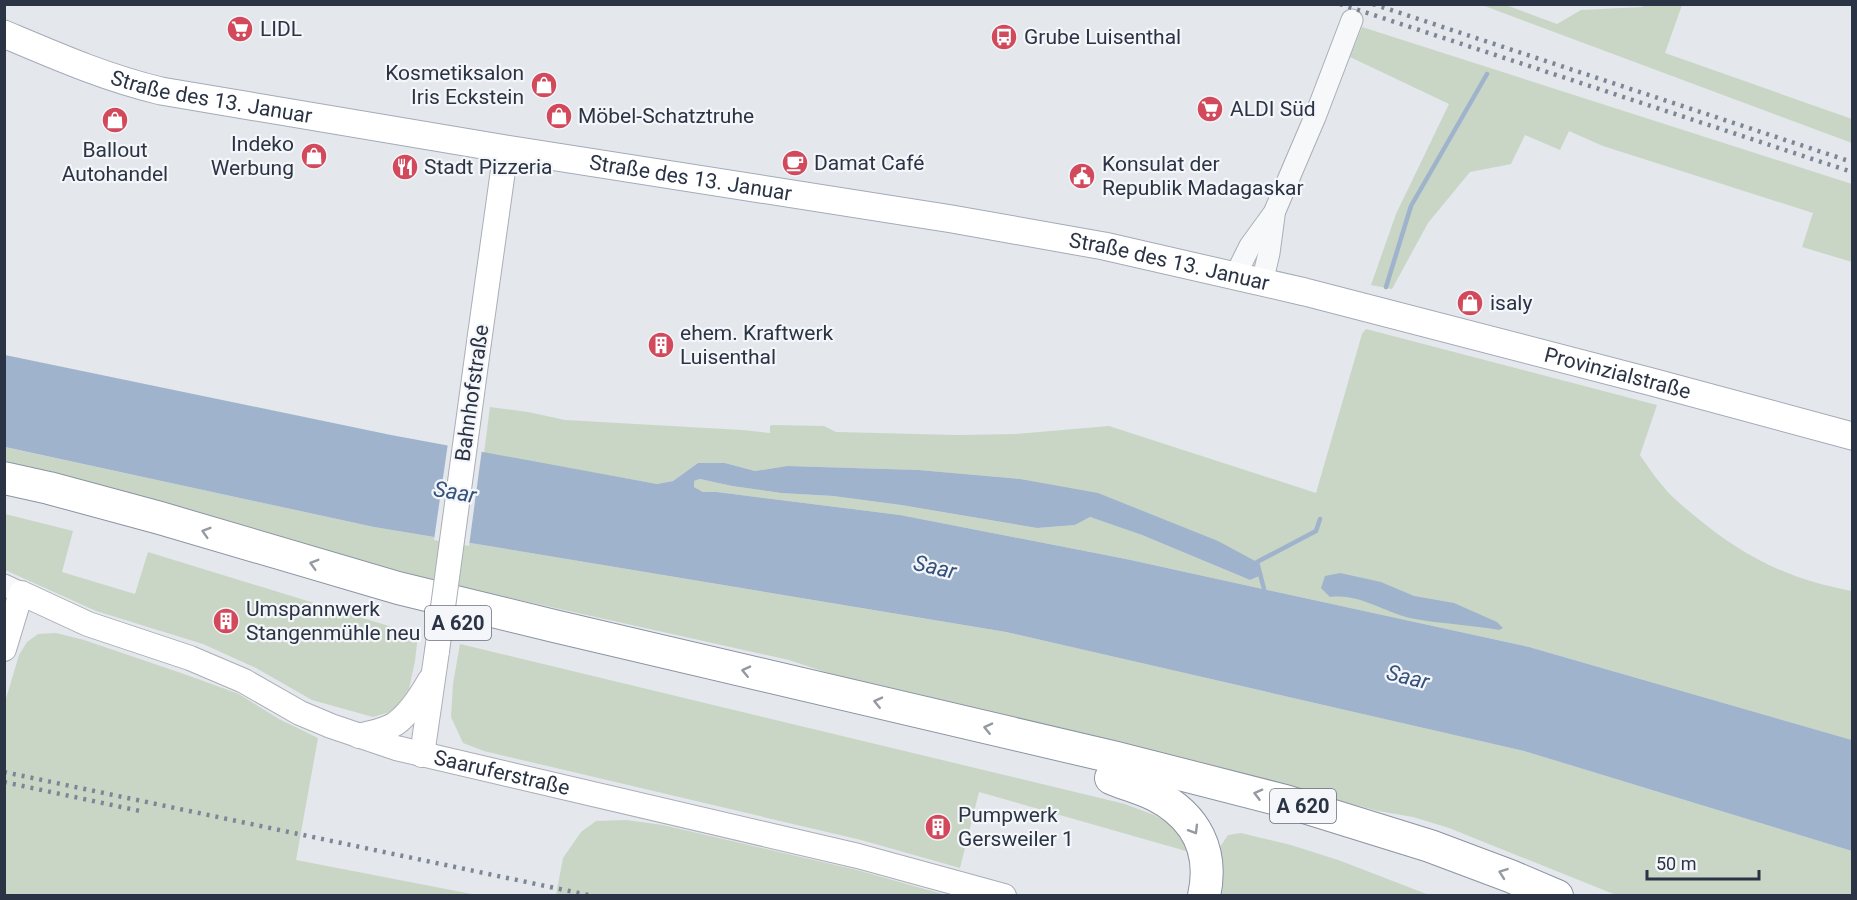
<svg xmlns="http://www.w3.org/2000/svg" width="1857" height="900" font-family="Roboto,sans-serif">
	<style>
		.green { fill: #c9d6c5 }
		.water { fill: #9fb4cc }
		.pier { fill: #e4e7ec }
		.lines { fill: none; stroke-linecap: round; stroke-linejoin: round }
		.stream { stroke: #9fb4cc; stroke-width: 4.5 }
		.tertiary-casing { stroke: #a9aeb7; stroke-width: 23 }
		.secondary-casing { stroke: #a9aeb7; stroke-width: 26 }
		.primary-casing { stroke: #a3abb8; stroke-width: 29 }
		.motorway-casing { stroke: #8b94a3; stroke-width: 34 }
		.tertiary { stroke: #f7f8fa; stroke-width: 21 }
		.secondary { stroke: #fff; stroke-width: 24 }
		.primary { stroke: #fff; stroke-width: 27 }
		.motorway { stroke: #fff; stroke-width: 32 }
		.rail { stroke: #7d8696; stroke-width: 4.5; stroke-dasharray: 3 6; stroke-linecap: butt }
		.secondary-bridge-casing { stroke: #a9aeb7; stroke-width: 26; stroke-linecap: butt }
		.secondary-bridge { stroke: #fff; stroke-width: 24 }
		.oneway { stroke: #959aa2 }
		.labels { text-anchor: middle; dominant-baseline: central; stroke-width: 4.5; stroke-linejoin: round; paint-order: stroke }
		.shield { fill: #f4f6f9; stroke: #676e7b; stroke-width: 1.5 }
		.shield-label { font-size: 20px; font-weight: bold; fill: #2b3445 }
		.poi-label { font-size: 21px; fill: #2b3445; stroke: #f4f6f9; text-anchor: start }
		.street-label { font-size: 21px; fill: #2b3445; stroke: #f4f6f9 }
		.water-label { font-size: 22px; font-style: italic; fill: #34527a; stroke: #f4f6f9 }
	</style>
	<rect width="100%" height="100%" fill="#e4e7ec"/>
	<g class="green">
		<polygon points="1482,5 1506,5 1557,24 1581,10 1642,7 1644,5 1682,5 1665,53 1852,119 1852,143"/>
		<polygon points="1362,27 1852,184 1852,262 1802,247 1813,213 1603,146 1569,131 1560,150 1525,135 1511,164 1470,172 1428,223 1392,289 1371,285 1396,214 1449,104 1350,57"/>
		<path d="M1366 329 1657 405 1640 455C1647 465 1654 476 1662 485 1671 497 1684 507 1696 517 1744 557 1790 580 1852 591V740L1529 647 1126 559 900 515 717 492H703L694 487V481L700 479 732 486 781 493 833 496 901 505 1037 528 1075 525 1090 517 1142 535 1250 580 1262 575 1020 479 919 470 787 466 755 471 725 463H698L673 481 657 484 484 453 490 407 528 412 565 420 742 430 770 433V426L772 425 824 426 836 432 958 435 1015 434 1109 426 1316 493 1362 334Z"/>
		<polygon points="4,447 374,527 1006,632 1524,751 1852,851 1852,895 1616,895 1449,828 1413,817 1378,811 1176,757 837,676 789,660 483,592 415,575 5,461"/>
		<polygon points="5,514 73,531 62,572 135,594 148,552 418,635 415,661 409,689 393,711 373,717 312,700 256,668 203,644 96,611 5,570"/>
		<polygon points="56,633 84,640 184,674 239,694 279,719 318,738 296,860 477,895 5,895 5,702 19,655 27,642 38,634"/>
		<polygon points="460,644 1125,804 1154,815 1175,827 1193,853 979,792 960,868 861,840 484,751 463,743 451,717 453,684"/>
		<polygon points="626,820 663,825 857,870 946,895 556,895 563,858 581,832 596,821"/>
		<polygon points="1241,833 1291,845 1341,861 1429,895 1220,896 1222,883 1220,847 1228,835"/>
	</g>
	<g class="water">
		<polygon points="5,355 391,435 657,484 673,481 698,463 725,463 755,471 787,466 919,470 1020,479 1098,493 1218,541 1257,562 1262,575 1250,580 1142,535 1090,517 1075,525 1037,528 901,505 833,496 781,493 732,486 700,479 694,481 694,487 703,492 717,492 900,515 1126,559 1529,647 1852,740 1852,851 1524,751 1006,632 374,527 5,447"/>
		<path d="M1340 573 1381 582 1414 596 1454 603 1497 622 1503 628 1499 630C1472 625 1443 624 1415 619 1386 614 1361 593 1330 597L1321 588 1325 576Z"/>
	</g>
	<polygon class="pier" points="448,443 482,449 469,546 434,540"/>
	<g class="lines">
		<g class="stream">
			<polyline points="1386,287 1411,206 1487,74"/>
			<polyline points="1263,593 1264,589 1257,562 1316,531 1320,519"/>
		</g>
		<defs>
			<g id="tertiary">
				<polyline points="1238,277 1241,264 1250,246 1274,213 1315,117 1352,20"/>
				<polyline points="1262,283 1269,253 1274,216"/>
				<polyline points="4,585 21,593"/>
			</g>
			<g id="secondary">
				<polyline points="479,342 506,149"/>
				<path id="s1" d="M4 649 21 593 88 624 190 658 244 681 300 713 331 726 396 748 858 856 1004 896"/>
				<path d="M359 736C370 733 384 731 395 724 409 714 422 694 430 680"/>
				<polyline points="422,755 437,651"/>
			</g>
			<g id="primary">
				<path id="s2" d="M4 34C56 56 106 78 161 91L506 149 952 219 1104 246 1305 292 1652 382 1852 436"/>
			</g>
			<g id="motorway">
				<polyline points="4,478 49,488 160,518 398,588 554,626 1117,758 1285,801 1430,846 1510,876 1557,896"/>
				<path d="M1111 778C1125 784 1141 788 1155 795 1196 816 1214 851 1204 896"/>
			</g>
		</defs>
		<use href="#tertiary" class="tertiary-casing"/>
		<use href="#secondary" class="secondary-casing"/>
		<use href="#primary" class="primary-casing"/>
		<use href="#motorway" class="motorway-casing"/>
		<use href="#tertiary" class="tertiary"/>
		<use href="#secondary" class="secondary"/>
		<use href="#primary" class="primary"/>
		<use href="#motorway" class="motorway"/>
		<g class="rail">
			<polyline points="1340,4 1852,172"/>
			<polyline points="1373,4 1852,162"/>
			<polyline points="4,772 593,896"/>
			<polyline points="4,782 140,811"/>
		</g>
		<defs>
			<polyline id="secondary-bridge" points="437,651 479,342"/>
		</defs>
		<use href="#secondary-bridge" class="secondary-bridge-casing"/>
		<use href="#secondary-bridge" class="secondary-bridge"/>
	</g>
	<defs><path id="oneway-chevron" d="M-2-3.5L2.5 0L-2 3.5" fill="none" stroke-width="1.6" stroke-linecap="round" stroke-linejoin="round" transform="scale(1.5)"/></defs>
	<g class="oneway">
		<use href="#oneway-chevron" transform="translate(206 532) rotate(-163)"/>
		<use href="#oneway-chevron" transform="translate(314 564) rotate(-164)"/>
		<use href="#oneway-chevron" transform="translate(746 671) rotate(-167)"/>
		<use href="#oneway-chevron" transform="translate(878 702) rotate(-167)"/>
		<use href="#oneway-chevron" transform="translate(988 728) rotate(-167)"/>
		<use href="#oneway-chevron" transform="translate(1258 794) rotate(-165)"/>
		<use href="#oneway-chevron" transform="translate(1194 830) rotate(59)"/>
		<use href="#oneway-chevron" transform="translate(1503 873) rotate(-160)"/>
	</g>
	<defs>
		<symbol id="supermarket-disc" viewBox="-11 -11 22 22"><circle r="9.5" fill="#d1495b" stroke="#f4f6f9"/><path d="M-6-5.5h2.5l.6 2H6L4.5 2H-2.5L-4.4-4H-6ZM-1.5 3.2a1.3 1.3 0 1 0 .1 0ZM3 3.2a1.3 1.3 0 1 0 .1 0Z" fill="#fff"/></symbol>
		<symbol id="bus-disc" viewBox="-11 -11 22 22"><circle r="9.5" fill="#d1495b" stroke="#f4f6f9"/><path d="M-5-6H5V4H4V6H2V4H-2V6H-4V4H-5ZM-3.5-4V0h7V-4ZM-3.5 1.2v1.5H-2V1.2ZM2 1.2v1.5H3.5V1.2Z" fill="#fff"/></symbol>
		<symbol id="shop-disc" viewBox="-11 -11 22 22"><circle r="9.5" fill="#d1495b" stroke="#f4f6f9"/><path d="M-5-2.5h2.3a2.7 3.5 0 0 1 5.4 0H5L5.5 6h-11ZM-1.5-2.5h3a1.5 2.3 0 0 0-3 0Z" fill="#fff"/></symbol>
		<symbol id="cafe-disc" viewBox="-11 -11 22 22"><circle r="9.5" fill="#d1495b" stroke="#f4f6f9"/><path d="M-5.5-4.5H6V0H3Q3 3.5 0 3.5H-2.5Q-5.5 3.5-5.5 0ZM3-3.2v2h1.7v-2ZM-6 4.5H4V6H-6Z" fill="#fff"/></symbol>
		<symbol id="restaurant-disc" viewBox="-11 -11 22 22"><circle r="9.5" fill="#d1495b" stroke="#f4f6f9"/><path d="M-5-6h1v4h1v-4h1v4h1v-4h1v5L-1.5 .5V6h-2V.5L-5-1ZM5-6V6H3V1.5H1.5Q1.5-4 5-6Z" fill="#fff"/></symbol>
		<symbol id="civic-disc" viewBox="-11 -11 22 22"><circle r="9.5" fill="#d1495b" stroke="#f4f6f9"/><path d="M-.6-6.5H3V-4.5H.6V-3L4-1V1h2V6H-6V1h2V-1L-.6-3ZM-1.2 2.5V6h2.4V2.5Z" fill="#fff"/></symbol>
		<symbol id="building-disc" viewBox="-11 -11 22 22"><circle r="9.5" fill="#d1495b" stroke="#f4f6f9"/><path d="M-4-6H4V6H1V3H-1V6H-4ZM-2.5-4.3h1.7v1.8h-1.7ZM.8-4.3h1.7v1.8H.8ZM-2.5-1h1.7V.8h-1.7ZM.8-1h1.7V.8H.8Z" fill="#fff"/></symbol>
	</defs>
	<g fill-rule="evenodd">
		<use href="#supermarket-disc" x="225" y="14" width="30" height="30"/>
		<use href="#bus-disc" x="989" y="22" width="30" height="30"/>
		<use href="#shop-disc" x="529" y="70" width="30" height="30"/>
		<use href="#supermarket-disc" x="1195" y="94" width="30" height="30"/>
		<use href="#shop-disc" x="544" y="101" width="30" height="30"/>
		<use href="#shop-disc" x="100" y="105" width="30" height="30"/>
		<use href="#shop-disc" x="299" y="141" width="30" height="30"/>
		<use href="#cafe-disc" x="780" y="148" width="30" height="30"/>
		<use href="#restaurant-disc" x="390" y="152" width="30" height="30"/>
		<use href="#civic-disc" x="1067" y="161" width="30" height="30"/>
		<use href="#shop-disc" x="1455" y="288" width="30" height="30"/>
		<use href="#building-disc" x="646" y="330" width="30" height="30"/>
		<use href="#building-disc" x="211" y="606" width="30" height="30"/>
		<use href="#building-disc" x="923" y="812" width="30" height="30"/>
	</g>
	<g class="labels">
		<g class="shield">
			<rect x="425" y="606" width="66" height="34" rx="4.5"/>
			<rect x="1270" y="789" width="66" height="34" rx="4.5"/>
		</g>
		<g class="shield-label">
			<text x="458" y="623">A 620</text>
			<text x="1303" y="806">A 620</text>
		</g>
		<g class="poi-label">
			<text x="260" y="29">LIDL</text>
			<text x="1024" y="37">Grube Luisenthal</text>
			<text x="524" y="73" text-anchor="end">Kosmetiksalon<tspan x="524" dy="24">Iris Eckstein</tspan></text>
			<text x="1230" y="109">ALDI Süd</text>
			<text x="578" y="116">Möbel-Schatztruhe</text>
			<text x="294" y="144" text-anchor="end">Indeko<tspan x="294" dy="24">Werbung</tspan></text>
			<text x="115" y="150" text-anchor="middle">Ballout<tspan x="115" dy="24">Autohandel</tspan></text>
			<text x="814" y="163">Damat Café</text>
			<text x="1102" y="164">Konsulat der<tspan x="1102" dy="24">Republik Madagaskar</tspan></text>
			<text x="424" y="167">Stadt Pizzeria</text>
			<text x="1490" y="303">isaly</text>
			<text x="680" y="333">ehem. Kraftwerk<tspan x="680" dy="24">Luisenthal</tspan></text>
			<text x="246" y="609">Umspannwerk<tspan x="246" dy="24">Stangenmühle neu</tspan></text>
			<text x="958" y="815">Pumpwerk<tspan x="958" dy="24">Gersweiler 1</tspan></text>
		</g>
		<g class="street-label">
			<text stroke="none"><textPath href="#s2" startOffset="218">Straße des 13. Januar</textPath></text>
			<text stroke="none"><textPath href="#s2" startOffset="704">Straße des 13. Januar</textPath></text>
			<text stroke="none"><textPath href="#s2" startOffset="1190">Straße des 13. Januar</textPath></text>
			<text stroke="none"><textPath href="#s2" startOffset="1652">Provinzialstraße</textPath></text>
			<text transform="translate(472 393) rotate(-82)">Bahnhofstraße</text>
			<text stroke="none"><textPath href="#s1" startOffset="574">Saaruferstraße</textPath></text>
		</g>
		<g class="water-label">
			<text transform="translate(455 492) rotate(10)">Saar</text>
			<text transform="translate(935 567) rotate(13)">Saar</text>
			<text transform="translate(1408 677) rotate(14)">Saar</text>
		</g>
	</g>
	<rect width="1857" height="900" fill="none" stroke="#2b3445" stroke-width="12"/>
	<path d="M1647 870v9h112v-9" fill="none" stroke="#2b3445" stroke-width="3"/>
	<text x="1656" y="870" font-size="18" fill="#2b3445" stroke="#f4f6f9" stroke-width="4.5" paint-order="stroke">50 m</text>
</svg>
